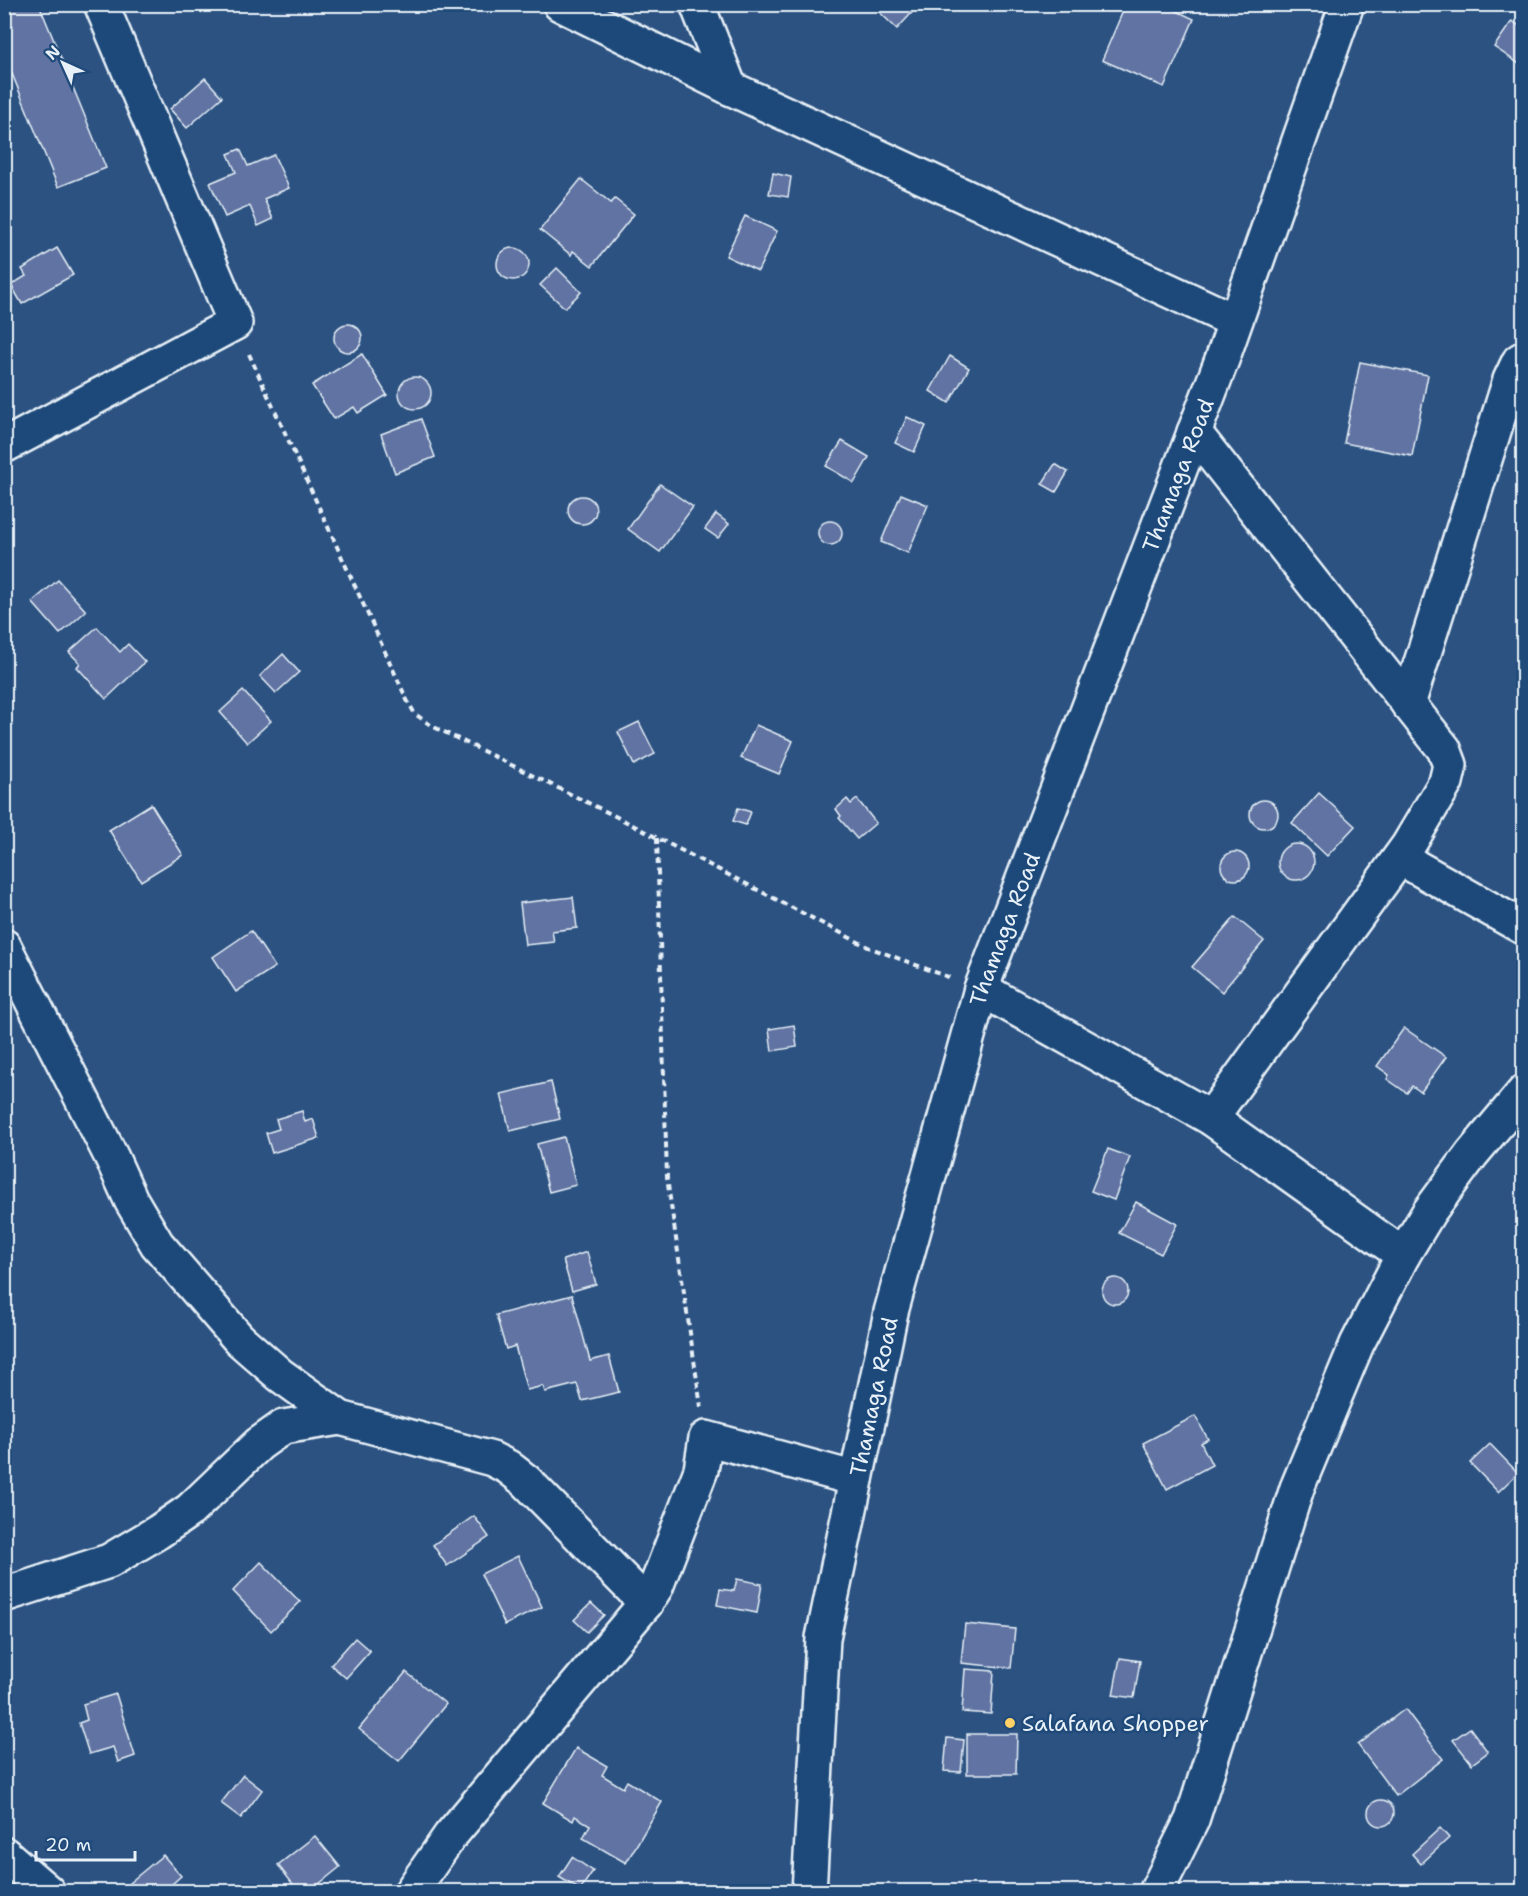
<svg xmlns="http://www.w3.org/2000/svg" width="1528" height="1896" font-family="'Shantell Sans',sans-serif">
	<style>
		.building { fill: #6073a2; stroke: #e8f1f8; stroke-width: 1.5 }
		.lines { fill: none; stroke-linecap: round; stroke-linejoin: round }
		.street-casing { stroke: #e8f1f8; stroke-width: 38 }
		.secondary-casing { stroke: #e8f1f8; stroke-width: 38 }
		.path { stroke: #e8f1f8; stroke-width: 4; stroke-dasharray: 6 4.5; stroke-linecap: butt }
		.street { stroke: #1f4a7a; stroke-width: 33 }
		.secondary { stroke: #1f4a7a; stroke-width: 33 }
		.poi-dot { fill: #ffd166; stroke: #1f4a7a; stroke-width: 2 }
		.labels { text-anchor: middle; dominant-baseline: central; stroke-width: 5; stroke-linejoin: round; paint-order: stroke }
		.street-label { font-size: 22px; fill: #e8f1f8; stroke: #1f4a7a }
		.poi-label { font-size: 22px; fill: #e8f1f8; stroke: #1f4a7a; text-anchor: start }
	</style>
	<rect width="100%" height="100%" fill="#2c5282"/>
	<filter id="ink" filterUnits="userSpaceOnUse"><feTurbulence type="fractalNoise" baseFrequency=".0167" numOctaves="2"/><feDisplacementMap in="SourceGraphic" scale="12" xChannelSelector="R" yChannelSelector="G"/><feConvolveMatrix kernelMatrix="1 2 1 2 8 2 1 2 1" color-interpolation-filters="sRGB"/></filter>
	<g filter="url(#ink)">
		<g class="building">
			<polygon points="4,4 39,4 106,168 58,187 4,54"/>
			<polygon points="871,4 920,4 897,29"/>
			<polygon points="1126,4 1162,4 1194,19 1164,87 1102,60"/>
			<polygon points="1512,21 1524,29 1524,67 1494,47"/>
			<polygon points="205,78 222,97 187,128 170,109"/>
			<polygon points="240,149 248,166 274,155 289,188 264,199 273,219 258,226 250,206 225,217 210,183 236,172 228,154"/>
			<polygon points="773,173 791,177 788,197 769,194"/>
			<polygon points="581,179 611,203 615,199 634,214 592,266 573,251 571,255 540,230"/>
			<polygon points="745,216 777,231 758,271 726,256"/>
			<circle cx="513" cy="264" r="16"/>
			<polygon points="57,248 73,275 22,304 11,285 26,276 22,269"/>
			<polygon points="557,268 581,292 565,308 540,285"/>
			<circle cx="348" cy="338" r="14"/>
			<polygon points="362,354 387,395 358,413 354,407 334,419 312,385"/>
			<polygon points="950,356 969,368 949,403 930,391"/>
			<polygon points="1360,362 1428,375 1412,456 1344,443"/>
			<circle cx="415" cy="393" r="16"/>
			<polygon points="907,417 926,426 914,452 895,443"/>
			<polygon points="421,419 435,457 395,473 381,434"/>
			<polygon points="842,441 869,457 854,483 826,466"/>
			<polygon points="1055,464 1068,472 1056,492 1042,484"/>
			<polygon points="660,484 693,507 660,552 628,529"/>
			<polygon points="901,494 928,505 908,553 881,542"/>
			<circle cx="582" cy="510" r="14"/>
			<polygon points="716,514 729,524 718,538 705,529"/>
			<circle cx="830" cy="533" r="12"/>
			<polygon points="58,580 86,611 60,634 32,602"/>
			<polygon points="97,627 120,652 128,644 145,662 106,699 77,667 80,663 69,652"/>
			<polygon points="283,654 299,672 276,693 260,676"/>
			<polygon points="243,691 271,721 247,743 220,712"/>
			<polygon points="639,722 655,754 634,765 618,732"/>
			<polygon points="756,725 793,741 779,774 741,758"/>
			<polygon points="1319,793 1355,826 1327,856 1292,823"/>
			<polygon points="847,799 851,804 857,799 876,823 857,839 839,818 841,816 836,809"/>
			<circle cx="1264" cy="814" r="14"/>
			<polygon points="151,804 183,855 141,881 109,830"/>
			<polygon points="738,808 751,812 746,825 733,821"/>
			<circle cx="1296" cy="862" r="18"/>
			<circle cx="1235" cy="866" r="14"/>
			<polygon points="573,897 577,928 552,931 554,942 525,945 520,903"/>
			<polygon points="1235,917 1264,941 1222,992 1192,967"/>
			<polygon points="251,931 275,967 236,992 213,957"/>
			<polygon points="794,1025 797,1047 772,1051 769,1029"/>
			<polygon points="1404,1028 1446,1057 1421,1092 1412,1086 1407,1093 1387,1079 1389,1075 1377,1066"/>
			<polygon points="551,1082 560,1119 510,1131 501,1094"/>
			<polygon points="302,1111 305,1122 313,1119 319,1138 272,1153 266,1133 279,1129 276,1119"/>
			<polygon points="564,1137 576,1185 549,1192 537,1144"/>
			<polygon points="1108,1149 1130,1157 1114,1200 1091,1191"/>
			<polygon points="1136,1202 1177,1224 1161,1254 1119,1233"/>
			<polygon points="587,1252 596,1284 572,1291 563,1260"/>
			<circle cx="1115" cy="1291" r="13"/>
			<polygon points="572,1295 590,1361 609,1356 619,1392 582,1401 577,1384 545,1392 543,1386 527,1390 515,1346 506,1349 496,1315"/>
			<polygon points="1195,1416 1208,1439 1201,1443 1212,1465 1167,1489 1143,1443"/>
			<polygon points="1490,1444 1518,1473 1498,1492 1470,1463"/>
			<polygon points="474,1516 489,1537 447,1566 433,1545"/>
			<polygon points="518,1556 542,1607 505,1625 481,1574"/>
			<polygon points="261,1562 300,1602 271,1631 233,1591"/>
			<polygon points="737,1579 762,1584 757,1613 717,1605 720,1589 734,1591"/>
			<polygon points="591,1603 604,1615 587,1632 574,1620"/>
			<polygon points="965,1624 1015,1629 1011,1668 961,1663"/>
			<polygon points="355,1638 370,1651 346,1678 331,1665"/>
			<polygon points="1120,1658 1140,1661 1134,1698 1113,1695"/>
			<polygon points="965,1669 994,1671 991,1714 962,1712"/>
			<polygon points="406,1672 446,1704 399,1761 359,1729"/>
			<polygon points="116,1694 135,1756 118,1762 113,1747 89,1754 79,1723 87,1720 83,1704"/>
			<polygon points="1405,1709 1443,1759 1396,1796 1358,1745"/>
			<polygon points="1470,1728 1488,1752 1472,1764 1453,1740"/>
			<polygon points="967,1734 1017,1734 1016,1774 967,1774"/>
			<polygon points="947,1738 964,1740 961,1772 944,1771"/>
			<polygon points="576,1748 607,1766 602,1775 623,1788 627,1781 662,1802 626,1863 583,1838 590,1825 575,1816 573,1821 543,1803"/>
			<polygon points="243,1775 262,1790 241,1818 221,1803"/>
			<circle cx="1381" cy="1813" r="13"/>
			<polygon points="1440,1828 1449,1838 1421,1864 1412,1854"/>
			<polygon points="315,1836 340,1867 309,1892 299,1892 278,1865"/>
			<polygon points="163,1855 181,1876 163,1892 136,1892 129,1883"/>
			<polygon points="572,1857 593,1871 580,1890 559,1877"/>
		</g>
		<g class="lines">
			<defs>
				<g id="street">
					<polyline points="560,4 730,88 1235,321"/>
					<polyline points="697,4 730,88"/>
					<polyline points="1194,432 1444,749 1450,765 1446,782 1408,846 1211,1118"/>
					<polyline points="4,446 235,323 101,4"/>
					<polyline points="1408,704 1510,380 1519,361 1524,358"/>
					<polyline points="1400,858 1524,928"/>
					<polyline points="4,946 112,1158 131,1200 157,1244 239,1339 280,1375 340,1418 492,1459 508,1467 526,1481 646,1603"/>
					<polyline points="981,989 1211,1118 1403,1255"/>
					<polyline points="4,1595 109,1561 158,1532 190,1510 259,1444 283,1427 340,1418"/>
					<polyline points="4,1854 48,1892"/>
					<polyline points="411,1892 450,1836 646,1603 656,1587 701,1470 706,1438 856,1479"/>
					<polyline points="1156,1892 1192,1820 1297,1488 1357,1344 1403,1255 1429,1212 1472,1154 1524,1092"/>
				</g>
				<g id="secondary">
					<path id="s1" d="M809 1892 823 1638 891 1312 981 989 1223 357 1347 4"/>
				</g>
			</defs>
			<use href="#street" class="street-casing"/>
			<use href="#secondary" class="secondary-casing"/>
			<g class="path">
				<polyline points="249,354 407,700 415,714 432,726 613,815 868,947 951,978"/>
				<polyline points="657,838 667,1178 701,1407"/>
			</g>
			<use href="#street" class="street"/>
			<use href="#secondary" class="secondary"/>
		</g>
	</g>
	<circle class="poi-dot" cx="1010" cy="1723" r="6"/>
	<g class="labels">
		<g class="street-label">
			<text stroke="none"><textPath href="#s1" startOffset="1473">Thamaga Road</textPath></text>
			<text stroke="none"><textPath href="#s1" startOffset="987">Thamaga Road</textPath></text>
			<text stroke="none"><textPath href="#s1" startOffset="501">Thamaga Road</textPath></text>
		</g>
		<g class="poi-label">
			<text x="1022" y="1723">Salafana Shopper</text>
		</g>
	</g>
	<rect width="1528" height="1896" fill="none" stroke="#1f4a7a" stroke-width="24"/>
	<rect x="12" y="12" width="1504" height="1872" fill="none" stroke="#e8f1f8" stroke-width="2" filter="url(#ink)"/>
	<g transform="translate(63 63) rotate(315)" stroke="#1f4a7a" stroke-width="4.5" paint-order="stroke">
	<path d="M0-4.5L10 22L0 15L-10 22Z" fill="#e8f1f8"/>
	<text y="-9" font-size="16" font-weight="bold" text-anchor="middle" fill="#e8f1f8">N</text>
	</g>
	<path d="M36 1851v9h99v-9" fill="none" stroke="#e8f1f8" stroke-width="3"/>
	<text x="45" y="1851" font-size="18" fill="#e8f1f8" stroke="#1f4a7a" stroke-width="4.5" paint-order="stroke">20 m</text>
</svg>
